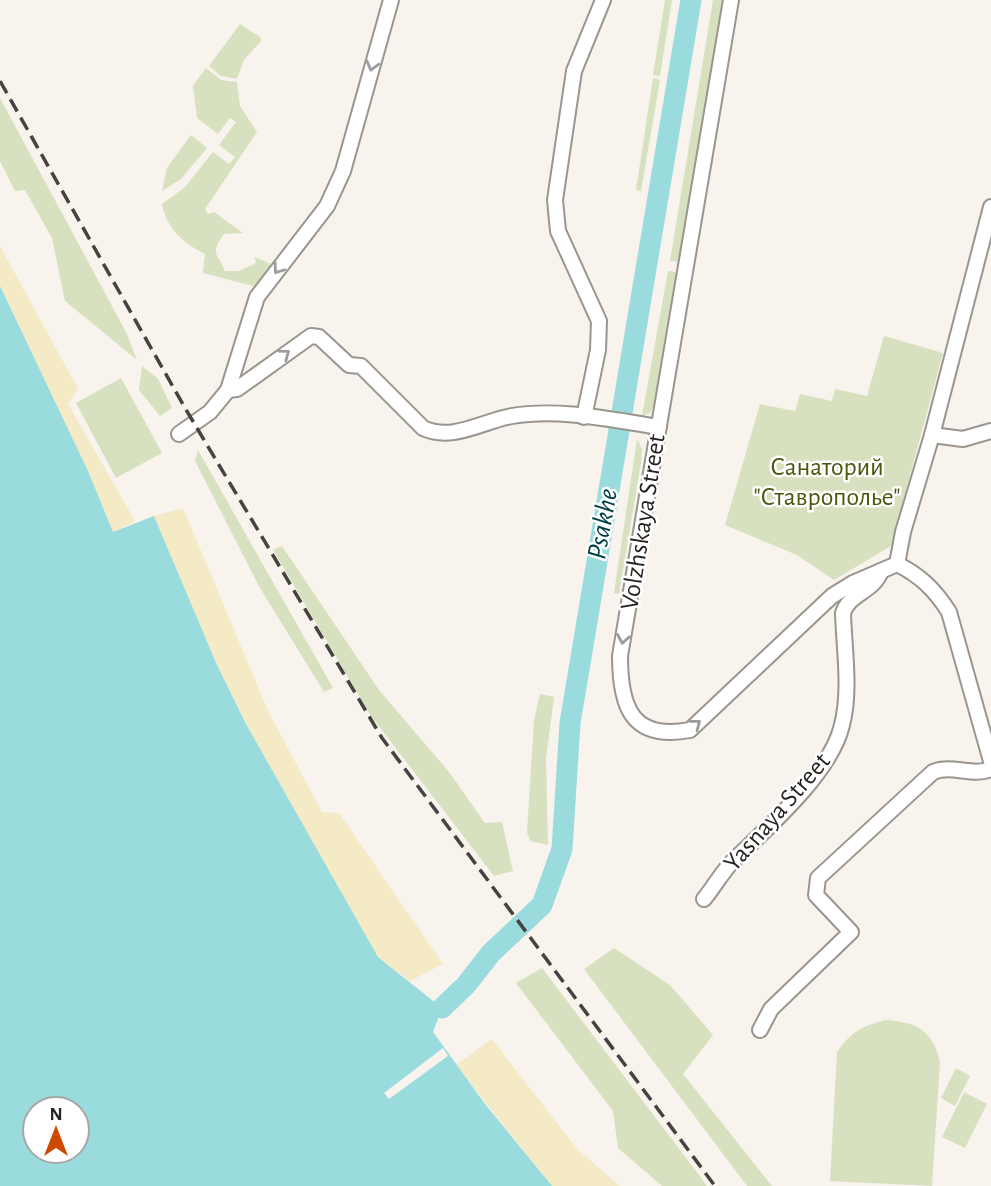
<svg xmlns="http://www.w3.org/2000/svg" width="991" height="1186" font-family="'Alegreya Sans',sans-serif">
	<style>
		.green { fill: #d8e1bf }
		.sand { fill: #f4eac5 }
		.water { fill: #9adbde; fill-rule: evenodd }
		.pier { fill: #f8f3ec }
		.lines { fill: none; stroke-linecap: round; stroke-linejoin: round }
		.river { stroke: #9adbde; stroke-width: 21 }
		.minor-casing { stroke: #9a958f; stroke-width: 18 }
		.minor { stroke: #fff; stroke-width: 14 }
		.rail { stroke: #454340; stroke-width: 3.5; stroke-dasharray: 14 7; stroke-linecap: butt }
		.oneway { stroke: #9d9c9c }
		.labels { text-anchor: middle; dominant-baseline: central; stroke-width: 5; stroke-linejoin: round; paint-order: stroke }
		.park-label { font-size: 26px; fill: #4b580e; stroke: #fff }
		.street-label { font-size: 26px; fill: #262422; stroke: #fff }
		.water-label { font-size: 28px; font-style: italic; fill: #014144; stroke: #fff }
	</style>
	<rect width="100%" height="100%" fill="#f8f3ec"/>
	<g class="green">
		<polygon points="665,0 672,0 660,76 653,75"/>
		<polygon points="713,0 723,0 680,262 670,261"/>
		<polygon points="240,24 260,37 261,41 244,60 237,79 221,76 209,66"/>
		<path d="M206 68 221 80 237 82 240 106 257 132 205 209 208 214 214 212 243 233 224 234C209 255 218 253 225 271H239L256 263 255 257 273 265 261 288 203 273 205 254C183 243 167 229 162 204L184 188 213 152 229 164 235 157 219 145 236 122 230 118 218 134 197 118 193 86Z"/>
		<polygon points="653,78 660,80 641,191 636,190"/>
		<polygon points="0,98 127,334 137,360 65,301 52,238 25,190 15,191 0,161"/>
		<polygon points="191,135 207,148 181,179 162,191 167,168"/>
		<polygon points="668,271 677,272 655,403 650,413 642,416"/>
		<polygon points="884,336 943,353 891,546 834,580 797,555 725,525 760,404 795,411 800,394 832,401 835,389 867,396"/>
		<polygon points="142,366 158,379 172,408 160,416 139,390"/>
		<polygon points="121,378 162,453 116,478 76,403"/>
		<polygon points="637,439 642,449 641,463 619,594 614,593"/>
		<polygon points="198,450 333,688 324,692 260,588 195,461"/>
		<polygon points="282,546 379,690 449,772 485,823 502,822 513,871 494,876 371,716 273,550"/>
		<polygon points="540,694 554,697 546,759 548,845 530,841 527,832 534,720"/>
		<polygon points="614,948 670,985 713,1035 683,1074 772,1186 747,1186 584,969"/>
		<polygon points="542,968 696,1171 707,1186 662,1186 618,1148 613,1111 516,983"/>
		<path d="M885 1020C917 1022 932 1030 940 1062L932 1186 830 1181 837 1052C850 1032 863 1026 885 1020Z"/>
		<polygon points="956,1068 970,1076 955,1106 941,1098"/>
		<polygon points="964,1092 987,1104 965,1148 942,1137"/>
	</g>
	<g class="sand">
		<polygon points="0,246 78,389 68,404 135,521 113,533 88,471 0,286"/>
		<polygon points="183,508 269,713 322,812 339,813 443,964 410,981 378,957 246,724 217,665 154,516"/>
		<polygon points="492,1039 578,1150 620,1186 552,1186 549,1183 456,1065"/>
	</g>
	<path class="water" d="M0 286 88 471 113 532 154 516 217 665 246 724 378 957 442 1008 433 1032 485 1104 552 1186H0ZM35 1109H77V1151H35Z"/>
	<polygon class="pier" points="443,1048 448,1056 389,1099 384,1093"/>
	<g class="lines">
		<polyline class="river" points="442,1008 466,985 491,953 542,905 562,849 570,723 691,0"/>
		<defs>
			<g id="minor">
				<path d="M731 0 620 656C620 706 631 741 690 730L832 596 853 583 897 564C921 576 935 590 949 612L991 761"/>
				<path d="M228 390 237 389 311 336 319 337 349 365 361 366 423 428C452 442 483 421 512 416 560 408 612 420 659 427"/>
				<polyline points="584,417 598,350 599,321 558,231 555,200 574,71 603,0"/>
				<polyline points="179,434 210,412 228,390 257,297 327,206 343,171 391,0"/>
				<polyline points="932,435 963,439 991,431"/>
				<polyline points="897,564 903,532 932,435 991,207"/>
				<path d="M704 899C714 887 722 872 733 861 768 827 831 773 842 725 851 690 844 649 843 613 849 593 874 592 881 571"/>
				<path d="M760 1030 771 1009 851 932 816 895 818 878 933 772C953 764 972 777 991 769"/>
			</g>
		</defs>
		<use href="#minor" class="minor-casing"/>
		<use href="#minor" class="minor"/>
		<polyline class="rail" points="0,81 185,408 382,738 715,1186"/>
	</g>
	<defs><path id="oneway-chevron" d="M-2-3.5L2.5 0L-2 3.5" fill="none" stroke-width="1.6" stroke-linecap="round" stroke-linejoin="round" transform="scale(1.75)"/></defs>
	<g class="oneway">
		<use href="#oneway-chevron" transform="translate(372 66) rotate(105)"/>
		<use href="#oneway-chevron" transform="translate(278 269) rotate(126)"/>
		<use href="#oneway-chevron" transform="translate(285 354) rotate(-36)"/>
		<use href="#oneway-chevron" transform="translate(623 639) rotate(100)"/>
		<use href="#oneway-chevron" transform="translate(696 724) rotate(-38)"/>
	</g>
	<g class="labels">
		<g class="park-label">
			<text x="827" y="467">Санаторий<tspan x="827" dy="30">"Ставрополье"</tspan></text>
		</g>
		<g class="street-label">
			<text transform="translate(643 522) rotate(-81)">Volzhskaya Street</text>
			<text transform="translate(777 812) rotate(-49)">Yasnaya Street</text>
		</g>
		<g class="water-label">
			<text transform="translate(603 524) rotate(-80)">Psakhe</text>
		</g>
	</g>
	<g transform="translate(56 1130)"><circle r="33" fill="#ffffff" stroke="#a8a7a7" stroke-width="2"/>
	<path d="M0-5L12 26L0 18L-12 26Z" fill="#ce4900"/>
	<text y="-10" font-size="19" font-weight="bold" text-anchor="middle" fill="#262422">N</text>
	</g>
</svg>
